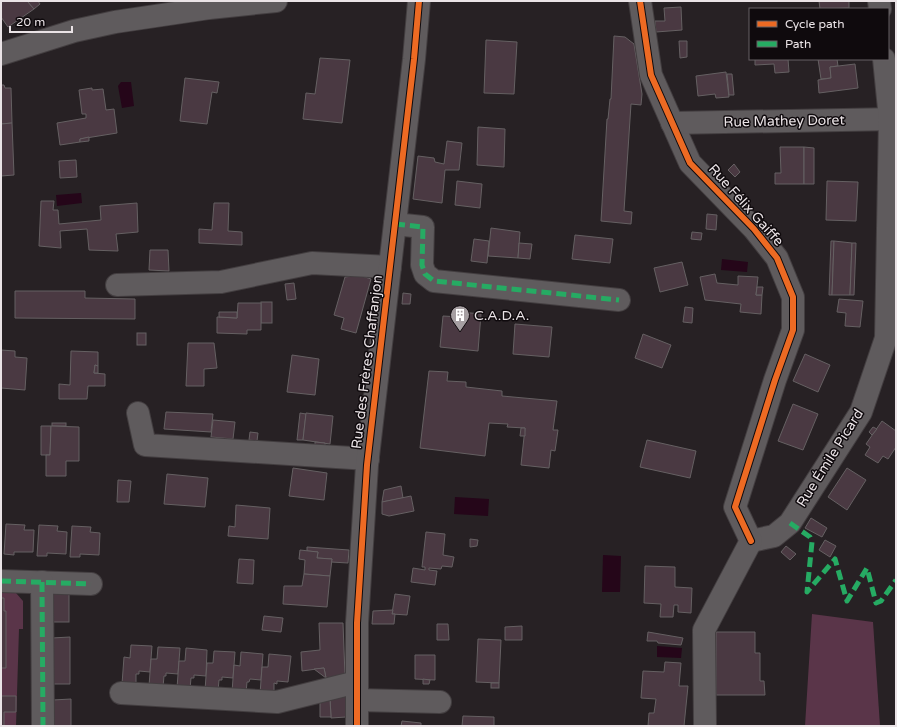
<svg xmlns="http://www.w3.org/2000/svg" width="897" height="727" font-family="'Varela Round',sans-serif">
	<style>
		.green { fill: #5a3549 }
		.water { fill: #250619 }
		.building { fill: #4a3942; stroke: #656062 }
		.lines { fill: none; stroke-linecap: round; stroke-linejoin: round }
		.minor-casing { stroke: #433e40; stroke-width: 24 }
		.minor { stroke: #5f5b5d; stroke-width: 22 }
		.quiet { stroke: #26ab63; stroke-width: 5; stroke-dasharray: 10 5; stroke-linecap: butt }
		.cycleway-casing { stroke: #0f0a0d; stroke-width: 8 }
		.cycleway { stroke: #ed6a23; stroke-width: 6 }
		.labels { text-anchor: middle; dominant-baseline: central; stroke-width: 3; stroke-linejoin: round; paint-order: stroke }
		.street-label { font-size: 14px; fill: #eae3e6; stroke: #0f0a0d }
		.poi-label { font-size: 14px; fill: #eae3e6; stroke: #0f0a0d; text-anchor: start }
	</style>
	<rect width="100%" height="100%" fill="#272124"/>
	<g class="green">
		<polygon points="1,593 16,593 23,601 23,629 19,629 16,726 1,726"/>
		<polygon points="812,614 873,622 880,726 805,726"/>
	</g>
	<g class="water">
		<polygon points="121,82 131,82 134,106 122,108 118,86"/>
		<polygon points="81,193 82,203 57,206 56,195"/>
		<polygon points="722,259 748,262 747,272 721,270"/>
		<polygon points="455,497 489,499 488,516 454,514"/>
		<polygon points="603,555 621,556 620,592 602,592"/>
		<polygon points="657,646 682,648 681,658 657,657"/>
	</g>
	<g class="building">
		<polygon points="1,1 30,1 28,2 34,9 8,27 1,17"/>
		<polygon points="30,1 38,1 40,4 34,9 28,2"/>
		<polygon points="819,1 849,1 849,8 820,9"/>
		<polygon points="681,7 682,30 656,32 655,21 665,21 664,8"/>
		<polygon points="614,36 625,37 634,44 642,94 641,105 631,104 624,211 632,212 631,224 601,221 607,119 608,119 610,99 611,99"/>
		<polygon points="486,40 517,42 514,94 484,93"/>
		<polygon points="679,41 687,41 687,57 680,58"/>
		<polygon points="320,58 350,60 342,123 303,119 306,93 315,94"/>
		<polygon points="755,59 788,59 789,72 775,73 774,64 755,65"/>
		<polygon points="818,59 837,59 838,66 830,67 831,78 821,79"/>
		<polygon points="855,64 858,88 819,93 818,80 831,78 830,67"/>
		<polygon points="726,72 729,97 716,98 715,94 698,96 696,76"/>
		<polygon points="727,74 732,74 734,95 729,95"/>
		<polygon points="185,78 219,82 217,93 212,92 207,124 180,121"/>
		<polygon points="1,85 4,85 5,88 11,88 12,123 1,124"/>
		<polygon points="92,88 92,90 103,89 106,110 114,109 117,133 80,139 80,142 60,145 57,123 86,118 86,114 82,114 79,90"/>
		<polygon points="12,123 14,175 1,176 1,124"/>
		<polygon points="478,127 505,129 504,167 477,165"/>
		<polygon points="89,137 89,141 80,142 80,139"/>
		<polygon points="447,141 462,143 459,170 445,170 442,203 413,199 418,156 434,158 435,162 444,164"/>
		<polygon points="780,147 804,147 804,184 775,184 775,173 781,173"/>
		<polygon points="804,147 814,148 814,184 804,184"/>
		<polygon points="76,160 77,177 60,178 59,161"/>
		<polygon points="734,164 740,172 735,177 728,170"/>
		<polygon points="457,181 482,184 480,208 455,205"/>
		<polygon points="827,181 858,182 856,221 826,220"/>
		<polygon points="41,201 54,201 53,210 58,210 59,224 101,220 100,206 137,203 138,232 116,234 118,251 89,250 87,229 60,231 61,248 39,246"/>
		<polygon points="214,203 229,203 228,231 242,232 242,245 199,243 199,229 212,230"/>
		<polygon points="707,214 717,215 716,230 706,229"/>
		<polygon points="491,228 520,232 518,258 488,256"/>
		<polygon points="692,232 702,233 701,240 691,239"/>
		<polygon points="575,235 613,239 610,263 572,259"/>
		<polygon points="474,239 489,241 487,263 471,261"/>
		<polygon points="831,241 834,241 832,295 829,295"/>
		<polygon points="834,241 852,243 850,295 832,295"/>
		<polygon points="519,243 532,244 530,259 518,258"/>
		<polygon points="852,243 856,243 854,295 850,295"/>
		<polygon points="150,250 168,250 169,271 149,270"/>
		<polygon points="682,262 688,285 660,292 654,268"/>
		<polygon points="715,274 717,283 738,285 738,276 758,277 756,295 762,295 761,314 740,312 741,304 705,300 700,277"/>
		<polygon points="359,275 371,279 356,333 341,329 344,318 334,315 345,277"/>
		<polygon points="294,283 296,299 287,300 285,284"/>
		<polygon points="757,287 763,287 762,295 756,295"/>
		<polygon points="15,291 85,291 85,298 135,299 135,319 15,318"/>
		<polygon points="403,293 411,294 410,304 402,304"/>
		<polygon points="839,299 863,301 860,327 845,326 846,313 837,312"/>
		<rect x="261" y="302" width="11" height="21"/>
		<polygon points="238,303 261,303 261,330 247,330 247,334 217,333 217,317 237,318"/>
		<polygon points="685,307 693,308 692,323 683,322"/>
		<polygon points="219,312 237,312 237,318 219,317"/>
		<polygon points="461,312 481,314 478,351 440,347 443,316 461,317"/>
		<polygon points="515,324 552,327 549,357 513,354"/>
		<rect x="137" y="333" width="9" height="12"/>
		<polygon points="643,334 671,345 662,368 635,358"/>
		<polygon points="188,343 214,343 217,368 204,369 204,386 186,386"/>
		<polygon points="1,350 15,351 15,357 27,358 25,390 1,388"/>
		<polygon points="71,351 98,352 98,366 95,365 94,373 105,374 105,386 88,386 87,399 59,399 59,384 70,385"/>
		<polygon points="805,354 830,365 818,392 793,381"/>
		<polygon points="292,355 319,359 315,395 287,392"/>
		<polygon points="95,365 98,366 98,373 94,373"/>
		<polygon points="429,371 448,372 447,381 466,382 466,387 502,391 502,396 557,401 553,430 558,430 555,451 551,450 549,468 521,465 525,428 507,427 508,424 489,423 485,456 420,448"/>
		<polygon points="793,404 818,414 803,450 778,441"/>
		<polygon points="166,412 213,414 211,432 164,429"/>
		<polygon points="300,413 306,414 303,440 297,440"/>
		<polygon points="306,413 333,416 330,444 303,440"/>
		<polygon points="213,420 235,422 233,439 211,437"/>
		<polygon points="882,421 896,431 896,447 888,459 883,456 878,463 865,455 870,447 866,444"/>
		<rect x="52" y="423" width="14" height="3"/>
		<polygon points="41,426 51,426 50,455 41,455"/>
		<polygon points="51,426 79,427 79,461 66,461 66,476 46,476 46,455 50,455"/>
		<polygon points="873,427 877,429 872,435 869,432"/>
		<polygon points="521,428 525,428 525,436 520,436"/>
		<polygon points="250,432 258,433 257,441 249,440"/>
		<polygon points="647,440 696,451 690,478 640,467"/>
		<polygon points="315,442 325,443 325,449 315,447"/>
		<polygon points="293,468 327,473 324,500 289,496"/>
		<polygon points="847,468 866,480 847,510 828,497"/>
		<polygon points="167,474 208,478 205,507 164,504"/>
		<polygon points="118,480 131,481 129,502 117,502"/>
		<polygon points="401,486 403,498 382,502 384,490"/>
		<polygon points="411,496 414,511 389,516 382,514 382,502"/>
		<polygon points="236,505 270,508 268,539 228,536 229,526 235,527"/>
		<polygon points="811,518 827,528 822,537 805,528"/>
		<polygon points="6,524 25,525 24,530 34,530 33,552 14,552 14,555 4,554"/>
		<polygon points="39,525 58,526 57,531 67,532 66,554 47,553 47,556 37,556"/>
		<polygon points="72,526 91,527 90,532 100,533 99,555 80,554 80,557 70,557"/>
		<polygon points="426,532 445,534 443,555 454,557 452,567 442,566 441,569 429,568 429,570 437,571 435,585 411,582 413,568 425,570 425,567 422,567"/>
		<polygon points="470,539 478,540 477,546 470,547"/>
		<polygon points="825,540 836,546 830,557 819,550"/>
		<polygon points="786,546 796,554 790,560 781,552"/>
		<polygon points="307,547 349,550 348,563 331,562 332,559 317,558 318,552 307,551"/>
		<polygon points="300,550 318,552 317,558 332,559 330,576 304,574 305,560 299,559"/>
		<polygon points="239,559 254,560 253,584 237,583"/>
		<polygon points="645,566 675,567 675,587 692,588 691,613 678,612 678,605 674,605 673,617 660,617 661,604 644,603"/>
		<polygon points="304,574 330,576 327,607 283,604 284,586 302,586"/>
		<rect x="52" y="589" width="17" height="33"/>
		<polygon points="395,594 410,596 407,615 392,614"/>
		<polygon points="1,598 4,598 4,611 6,611 6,668 1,668"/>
		<polygon points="393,610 392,614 395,614 394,624 372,624 373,611"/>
		<polygon points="264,616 283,618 281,632 262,630"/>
		<polygon points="319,623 343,623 345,676 326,678 324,668 302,671 301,652 320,650"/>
		<polygon points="437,624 448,624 449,640 437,640"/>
		<polygon points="522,626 522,640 505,640 505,627"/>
		<polygon points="648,632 683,638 681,645 658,643 657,641 647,641"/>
		<polygon points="716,632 755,632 755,653 760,653 760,681 764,681 765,695 716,695"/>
		<polygon points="70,637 70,684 53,684 52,638"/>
		<polygon points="478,639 501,640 499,683 476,682"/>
		<polygon points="131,645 152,646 150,672 139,671 139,674 136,674 136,685 122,684 124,657 130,658"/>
		<polygon points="158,647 180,648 178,674 166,673 166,676 164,676 163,687 149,686 151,659 157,659"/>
		<polygon points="186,648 207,650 206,676 194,675 194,678 191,678 190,689 177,688 179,661 185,661"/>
		<polygon points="214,651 235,652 233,678 222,677 222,680 219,680 218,691 205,690 207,663 213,663"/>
		<polygon points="241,652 263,654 261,680 250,679 249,682 247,682 246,693 232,692 234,665 240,666"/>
		<polygon points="269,654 291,656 288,682 277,681 277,684 274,683 274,695 260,694 262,667 268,667"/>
		<polygon points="415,655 435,655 435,680 415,679"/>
		<polygon points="665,662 681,663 679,686 688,686 684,726 648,726 649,713 654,713 656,699 641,698 643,671 664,672"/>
		<polygon points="324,668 326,678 314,669"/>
		<polygon points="423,679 430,680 429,684 423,684"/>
		<rect x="491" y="683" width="8" height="5"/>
		<polygon points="1,696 16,696 16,712 4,712 4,726 1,726"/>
		<polygon points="330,696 346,696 346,717 331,718"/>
		<polygon points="71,699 71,726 54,726 53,700"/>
		<polygon points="330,699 331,717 320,717 320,700"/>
		<polygon points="463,716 494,717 494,726 462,726"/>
		<polygon points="402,721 421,723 421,726 401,726"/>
	</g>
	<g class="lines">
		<defs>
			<g id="minor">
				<polyline points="640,1 651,75 690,163 754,229 777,258 793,297 793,330 775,380 735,507 751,541"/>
				<polyline points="879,1 880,9"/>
				<polyline points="1,54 74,31 115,22 209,8 276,1"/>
				<polyline points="672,123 896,119"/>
				<polyline points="395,224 423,227 422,265 425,274 434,281 619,300"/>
				<polyline points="117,285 221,282 312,263 390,267"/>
				<polyline points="138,413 145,445 368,459"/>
				<polyline points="751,541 774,536 790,523 861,412 886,338 890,119 884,59"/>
				<polyline points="1,581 91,584"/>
				<polyline points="42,582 43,726"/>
				<polyline points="121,693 277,702 357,682"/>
				<polyline points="357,700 440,702"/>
				<polyline points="357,726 357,623 367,465 414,59 419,1"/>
				<polyline points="705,726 704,630 751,541"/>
			</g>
		</defs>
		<use href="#minor" class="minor-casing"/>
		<use href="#minor" class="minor"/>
		<g class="quiet">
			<polyline points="395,224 423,227 422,265 425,274 434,281 619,300"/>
			<polyline points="790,523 810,537 812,542 807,592 835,559 847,601 867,568 876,603 881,601 896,580"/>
			<polyline points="1,581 91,584"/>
			<polyline points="42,582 43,726"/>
		</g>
		<defs>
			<g id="cycleway">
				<polyline points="640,1 651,75 690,163 754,229 777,258 793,297 793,330 775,380 735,507 751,541"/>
				<polyline points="357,726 357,623 367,465 414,59 419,1"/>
			</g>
		</defs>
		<use href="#cycleway" class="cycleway-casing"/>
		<use href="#cycleway" class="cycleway"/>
	</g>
	<defs>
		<symbol id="building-pin" viewBox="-11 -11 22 30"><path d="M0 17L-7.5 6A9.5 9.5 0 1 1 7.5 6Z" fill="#a69fa2" stroke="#0f0a0d"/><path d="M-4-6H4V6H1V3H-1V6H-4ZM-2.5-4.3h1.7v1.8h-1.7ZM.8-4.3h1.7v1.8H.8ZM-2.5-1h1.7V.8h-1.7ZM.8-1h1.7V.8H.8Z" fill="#fff"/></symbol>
	</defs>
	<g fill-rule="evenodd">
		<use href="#building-pin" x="449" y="304" width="22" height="30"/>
	</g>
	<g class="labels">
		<g class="street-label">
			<text transform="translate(784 121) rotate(-1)">Rue Mathey Doret</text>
			<text transform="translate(746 205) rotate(48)">Rue Félix Gaiffe</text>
			<text transform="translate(367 362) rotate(-83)">Rue des Frères Chaffanjon</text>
			<text transform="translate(830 458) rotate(-58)">Rue Émile Picard</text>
		</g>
		<g class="poi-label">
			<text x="474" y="315">C.A.D.A.</text>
		</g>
	</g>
	<rect width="897" height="727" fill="none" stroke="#eae3e6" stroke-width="4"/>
	<rect x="749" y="8" width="140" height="52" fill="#0f0a0d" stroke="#676164"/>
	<rect x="757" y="21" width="20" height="6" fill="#ed6a23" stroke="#676164"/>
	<text x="785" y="28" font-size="12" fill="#eae3e6">Cycle path</text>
	<rect x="757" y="41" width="20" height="6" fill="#26ab63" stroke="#676164"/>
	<text x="785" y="48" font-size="12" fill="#eae3e6">Path</text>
	<path d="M10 26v6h62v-6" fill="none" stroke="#eae3e6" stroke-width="2"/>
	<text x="16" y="26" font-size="12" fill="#eae3e6" stroke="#0f0a0d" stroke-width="3" paint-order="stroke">20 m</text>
</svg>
